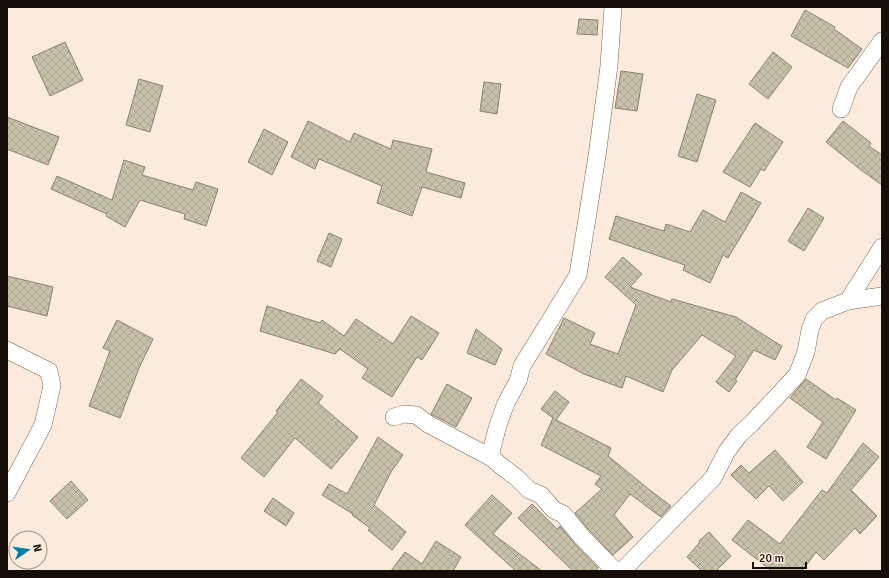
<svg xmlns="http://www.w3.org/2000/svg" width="889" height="578" font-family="Signika,sans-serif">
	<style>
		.building { fill: url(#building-cross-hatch); stroke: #87826b }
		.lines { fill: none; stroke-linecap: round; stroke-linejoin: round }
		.minor-casing { stroke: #776554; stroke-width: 18 }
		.minor { stroke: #fff; stroke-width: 17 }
	</style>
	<defs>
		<pattern id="building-cross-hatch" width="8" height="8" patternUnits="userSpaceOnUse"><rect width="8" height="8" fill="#c6c1a8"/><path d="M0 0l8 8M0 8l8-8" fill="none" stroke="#a9a58f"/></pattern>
	</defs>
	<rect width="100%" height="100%" fill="#fcebdc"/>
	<g class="building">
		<polygon points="805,10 835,27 834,29 862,49 848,68 791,36"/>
		<polygon points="579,19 598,20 597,35 577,34"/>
		<polygon points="65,42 83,80 50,96 32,57"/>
		<polygon points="773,52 792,67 768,99 749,84"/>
		<polygon points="621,71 643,74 637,111 615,108"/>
		<polygon points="139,79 163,86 150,132 126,125"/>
		<polygon points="484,82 501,84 497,114 480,111"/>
		<polygon points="697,94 716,100 697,162 678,156"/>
		<polygon points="7,117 59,137 48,165 7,149"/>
		<polygon points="308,121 350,142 354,133 391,149 393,140 432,149 426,172 465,183 461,198 422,187 412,216 377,203 382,186 319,159 315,169 291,157"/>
		<polygon points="843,121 871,143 869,146 882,155 882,185 861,170 826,142"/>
		<polygon points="755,123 783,142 764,171 761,169 750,187 723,172"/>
		<polygon points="264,129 288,142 272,175 248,162"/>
		<polygon points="124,160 145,167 142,175 193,190 196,182 218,189 206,226 184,219 185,214 140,200 125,227 106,216 107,214 51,189 57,176 112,200"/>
		<polygon points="741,192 761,203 728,258 723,255 710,283 683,270 685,265 609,239 616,216 664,231 666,224 690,232 703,210 725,222"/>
		<polygon points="808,208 824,218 804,251 788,241"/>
		<polygon points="329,233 342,239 331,267 317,261"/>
		<polygon points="623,257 642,274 630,287 671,302 672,299 736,317 775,342 782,346 775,360 754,350 735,380 737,381 729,392 716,382 736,356 702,335 672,370 663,392 626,376 622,388 584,374 546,354 564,318 595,333 590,344 618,354 636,305 605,277"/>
		<polygon points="7,276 53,287 47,316 7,306"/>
		<polygon points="267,306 320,323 322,320 344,336 356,319 393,344 411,316 439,333 422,360 417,357 392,397 362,378 368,369 340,349 335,354 260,331"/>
		<polygon points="117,320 153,339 139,368 120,418 89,406 110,351 103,348"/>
		<polygon points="476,329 502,349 495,365 467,353"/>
		<polygon points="301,379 323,396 318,403 358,437 331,469 295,438 264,477 241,458 278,412 276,411"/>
		<polygon points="806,379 836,400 837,398 856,410 826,459 807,447 823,422 790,398"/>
		<polygon points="447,384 472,398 456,427 431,414"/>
		<polygon points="555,391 569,402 556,420 611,448 608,456 651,491 671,506 661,517 630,494 614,515 633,537 613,555 588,529 575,513 602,489 595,484 601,476 541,445 553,418 541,409"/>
		<polygon points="378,437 403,455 391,472 374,505 406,532 392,550 368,530 370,528 352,515 353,514 322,495 329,484 347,494"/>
		<polygon points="863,443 879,457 851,490 877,516 860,534 855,528 824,560 816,552 802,571 772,571 732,540 748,520 780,544 822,490 827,493"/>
		<polygon points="775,450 803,482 783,501 769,486 756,499 731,475 741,465 749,473"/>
		<polygon points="71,481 88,500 67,519 50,501"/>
		<polygon points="492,495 512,513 493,534 542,571 516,571 465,525"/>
		<polygon points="273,498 294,513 286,526 264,511"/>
		<polygon points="532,504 557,529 560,526 574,543 598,568 594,571 573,571 518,518"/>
		<polygon points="709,532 731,556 716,571 702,571 687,557 700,542 699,541"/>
		<polygon points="436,541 461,557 453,571 391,571 405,552 422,564"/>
	</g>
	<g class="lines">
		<defs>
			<g id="minor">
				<polyline points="841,109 849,87 882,41"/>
				<polyline points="848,301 882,247"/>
				<polyline points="7,350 49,371 52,386 43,425 7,493"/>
				<polyline points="394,417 404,414 416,415 428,424 492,458 501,466 516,477 529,490 541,495 554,510 563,514 581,536 615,571"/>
				<polyline points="492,458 491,452 498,425 506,403 518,381 522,366 578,275 597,156 609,66 613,7"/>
				<polyline points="622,571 713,478 727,451 739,435 752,423 797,375 806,352 810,330 814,319 822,311 848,301 882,296"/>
			</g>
		</defs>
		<use href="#minor" class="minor-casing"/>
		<use href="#minor" class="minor"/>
	</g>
	<rect width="889" height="578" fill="none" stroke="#160f09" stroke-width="16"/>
	<g transform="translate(28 550) rotate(77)"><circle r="19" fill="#fcebdc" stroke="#a09388"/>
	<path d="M0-3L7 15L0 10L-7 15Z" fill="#017ea4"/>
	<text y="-6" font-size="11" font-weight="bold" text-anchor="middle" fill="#160f09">N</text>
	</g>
	<path d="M753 562v6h53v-6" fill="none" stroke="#160f09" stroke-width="2"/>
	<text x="759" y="562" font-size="12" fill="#160f09" stroke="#fcebdc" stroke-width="3" paint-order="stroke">20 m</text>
</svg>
